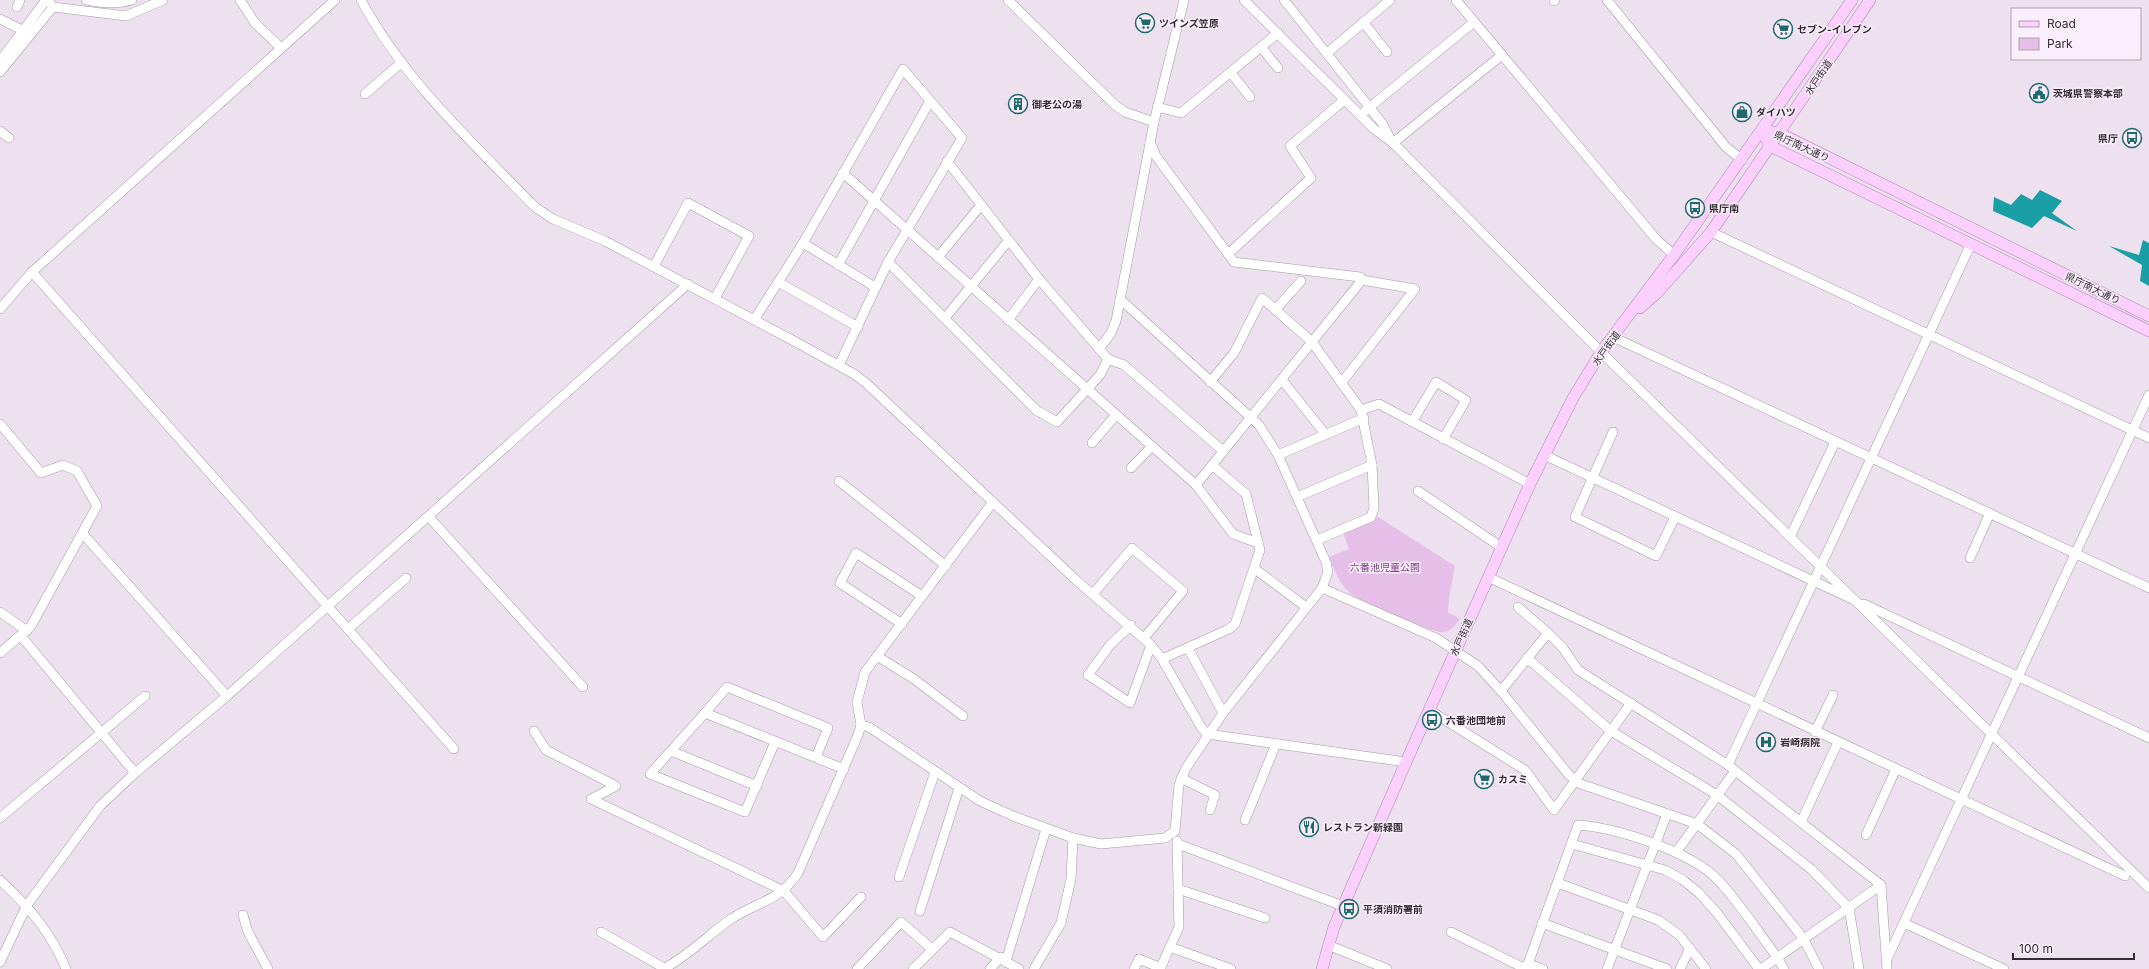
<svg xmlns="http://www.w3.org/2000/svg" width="2149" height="969" font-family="Inter,'Noto Sans JP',sans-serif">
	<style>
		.green { fill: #e5bfe8 }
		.water { fill: #1a9fa6 }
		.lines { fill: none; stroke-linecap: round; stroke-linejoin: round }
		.minor-casing { stroke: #a498a5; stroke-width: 10 }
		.major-casing { stroke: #b382b7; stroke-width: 12 }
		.minor { stroke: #fff; stroke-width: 9 }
		.major { stroke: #fbd0fe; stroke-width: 11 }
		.labels { text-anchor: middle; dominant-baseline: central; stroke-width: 3; stroke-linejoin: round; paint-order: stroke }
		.poi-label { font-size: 10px; font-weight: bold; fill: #322d32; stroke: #fbeefc; text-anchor: start }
		.street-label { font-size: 10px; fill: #322d32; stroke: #fbeefc }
		.park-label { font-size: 10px; fill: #7b3881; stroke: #fbeefc }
	</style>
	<rect width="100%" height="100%" fill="#eee1ef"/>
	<path class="green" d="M1378 517 1455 566 1449 598 1448 612 1460 619C1455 626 1450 633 1441 632 1433 632 1357 600 1351 594 1339 584 1335 571 1329 557L1349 549 1343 532Z"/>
	<g class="water">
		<polygon points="2040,190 2062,201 2052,213 2077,231 2044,216 2032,228 1993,211 1994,197 2011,205 2021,194 2032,200"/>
		<polygon points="2143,240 2149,243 2149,286 2140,281 2142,265 2109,246 2139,255"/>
	</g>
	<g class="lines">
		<defs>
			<g id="minor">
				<polyline points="48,0 53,7 126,16 163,0"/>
				<path d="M86 0C102 3 116 5 132 0"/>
				<polyline points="240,0 255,23 281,48"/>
				<path d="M361 0C404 80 472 142 535 207L553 219 605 241 794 341 854 374 866 383 1076 580 1151 645 1162 659 1201 727 1207 734 1406 762"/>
				<polyline points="1008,0 1115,105 1125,112 1154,122"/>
				<polyline points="1244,0 1374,129 1393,143 1601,352 2149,888"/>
				<polyline points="1284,0 1382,123 1391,140"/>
				<polyline points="1456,0 1656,239 1674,255"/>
				<polyline points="1607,0 1726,147 1742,160"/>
				<polyline points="1554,1 1555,0"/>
				<polyline points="17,7 20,0"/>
				<polyline points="0,19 24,31"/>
				<polyline points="1363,22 1387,52"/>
				<polyline points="1261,47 1278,68"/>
				<polyline points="1327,53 1390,0"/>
				<polyline points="0,61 46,0"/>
				<polyline points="0,72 53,7"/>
				<polyline points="1231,73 1250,97"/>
				<polyline points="365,94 401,63"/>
				<polyline points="1157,107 1181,113 1278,33"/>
				<polyline points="1365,111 1474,22"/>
				<polyline points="0,131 9,138"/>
				<polyline points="1150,142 1156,156 1234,262 1360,277 1362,280 1415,289 1342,382"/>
				<polyline points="1393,143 1502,55"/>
				<polyline points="947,161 1039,279 1108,359 1124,365 1223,451"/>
				<polyline points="843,173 1196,485 1233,534 1258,543"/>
				<polyline points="1711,232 2149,438"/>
				<polyline points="803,243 875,287"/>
				<polyline points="1228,254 1311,178 1290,146 1344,100"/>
				<polyline points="938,257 981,205"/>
				<polyline points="888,262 1036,410 1057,422 1100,375 1108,359"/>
				<polyline points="838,265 930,101"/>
				<polyline points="654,266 688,203 749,236 715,298"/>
				<polyline points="32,272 454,749"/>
				<polyline points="778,282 858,327"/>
				<polyline points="0,309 32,272 335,0"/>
				<polyline points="1275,310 1301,281"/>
				<polyline points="945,318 1009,240"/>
				<polyline points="754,320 803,243 903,69 962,138 888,262 839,365"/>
				<polyline points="1008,320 1039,279"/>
				<polyline points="1613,337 2149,588"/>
				<polyline points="1099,349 1111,333 1116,321 1154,122 1184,0"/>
				<polyline points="1282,380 1326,435"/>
				<polyline points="1210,382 1234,353 1262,298 1312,342 1361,410 1372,465 1374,508 1371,517 1317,540"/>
				<polyline points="1361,410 1379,404 1530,484"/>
				<polyline points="1412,422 1436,382 1466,400 1443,439"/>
				<polyline points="0,424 41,473 63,465 77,471 97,506 31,626 0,653"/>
				<polyline points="1613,432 1575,517 1656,556 1675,517"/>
				<polyline points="1092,443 1116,415"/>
				<polyline points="1278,455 1364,418"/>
				<polyline points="1544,455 1852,599"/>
				<polyline points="1131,468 1152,446"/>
				<polyline points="839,481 946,566"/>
				<polyline points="1196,485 1362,280"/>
				<polyline points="1418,491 1501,547"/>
				<polyline points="1297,497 1372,465"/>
				<polyline points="429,517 583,687"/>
				<polyline points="83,534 227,696"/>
				<polyline points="1791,535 1835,442"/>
				<polyline points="1970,558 1990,513"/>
				<polyline points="1255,569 1306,607"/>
				<polyline points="1488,577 2125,876"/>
				<polyline points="1322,588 1436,638 1478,666 1501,691 1569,775 1578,783 1697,824 1736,854 1803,938 1819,969"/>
				<polyline points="1093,594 1132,548 1183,591 1144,638"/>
				<polyline points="1864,604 2149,738"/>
				<polyline points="1518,607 1548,633"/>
				<polyline points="0,612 27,631"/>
				<polyline points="902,624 840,583 856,553 922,596"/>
				<polyline points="1131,625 1110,645 1088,675 1130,703 1151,645"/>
				<polyline points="348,629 406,578"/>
				<polyline points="21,636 135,773"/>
				<polyline points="1188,648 1223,713"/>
				<polyline points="877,656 914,679 963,716"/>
				<polyline points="1527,658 1611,731 1717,795 1811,869 1849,908 1859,969"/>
				<polyline points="1162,659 1229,629 1235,624 1260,550 1246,494 1212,465"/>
				<polyline points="1501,691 1548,633 1563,648 1578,670 1728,765 1881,885 1887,969"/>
				<polyline points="1429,710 1525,770 1554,810 1631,703"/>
				<polyline points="705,713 650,774 745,812 775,742"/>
				<polyline points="861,725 869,727 980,801 1013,816 1073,838 1101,844 1165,838 1175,831 1179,785 1186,768 1223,713 1322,588 1328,572 1326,562 1278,455 1259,425 1120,299"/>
				<polyline points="534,731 546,750 616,786 591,799 784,891 823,937 861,897"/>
				<polyline points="1815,732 1833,695"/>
				<polyline points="671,751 757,786"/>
				<polyline points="816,757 828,728 727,687 705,713 844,769"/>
				<polyline points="1728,765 1971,244"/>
				<polyline points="1181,778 1215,795 1210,810"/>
				<polyline points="0,818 145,696"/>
				<polyline points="1245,820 1276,744"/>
				<polyline points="1801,822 1838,742"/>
				<polyline points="1866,835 1896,769"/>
				<polyline points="1178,844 1343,906"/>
				<polyline points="1572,844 1665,870 1683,880 1699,893 1717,913 1759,969"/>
				<polyline points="1677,851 1735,771"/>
				<polyline points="899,877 935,772"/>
				<path d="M0 880C29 907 51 932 66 969"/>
				<polyline points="1558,883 1658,920 1679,935 1706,969"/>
				<polyline points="1178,889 1265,918"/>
				<polyline points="920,911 959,788"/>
				<polyline points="243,915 248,932 268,969"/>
				<polyline points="1542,923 1667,969"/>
				<polyline points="1904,923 2004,969"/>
				<polyline points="601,932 664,968"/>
				<polyline points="1451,932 1524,968"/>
				<polyline points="1328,945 1387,969"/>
				<polyline points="1170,947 1231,969"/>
				<polyline points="1887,959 2149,395"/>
				<polyline points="1006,961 1046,829"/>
				<polyline points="0,962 27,905 100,806 135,773 227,696 688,284"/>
				<polyline points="1528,964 1543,969"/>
				<path d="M663 969C687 957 706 937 728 921 755 902 778 903 798 873L858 735 861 725 857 702 865 672 993 502"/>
				<polyline points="857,969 901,922 932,949"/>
				<polyline points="913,969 950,932 1019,969"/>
				<polyline points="990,969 1001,957"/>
				<polyline points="1034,969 1061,923 1071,879 1073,838"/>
				<polyline points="1134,969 1139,959 1161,968"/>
				<polyline points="1160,969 1179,927 1177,841"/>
				<path d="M1523 969 1528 964 1578 825C1617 828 1690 851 1718 880 1738 901 1759 933 1777 957L1784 969"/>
				<polyline points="1607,969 1667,814"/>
				<polyline points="1680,969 1690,948"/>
				<polyline points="1761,969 1881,885"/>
			</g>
			<g id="major">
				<polyline points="1762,130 1770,146 2149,331"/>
				<polyline points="1762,130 1779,133 2149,316"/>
				<polyline points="1640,308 1657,293 1711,232 1870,0"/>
				<polyline points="1322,969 1334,927 1406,762 1530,484 1573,398 1601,352 1674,255 1852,0"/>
			</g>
		</defs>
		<use href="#minor" class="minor-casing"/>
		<use href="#major" class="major-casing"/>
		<use href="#minor" class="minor"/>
		<use href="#major" class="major"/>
	</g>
	<defs>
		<symbol id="supermarket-ring" viewBox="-11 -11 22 22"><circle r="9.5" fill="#fbeefc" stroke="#1d6a6e" stroke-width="1.5"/><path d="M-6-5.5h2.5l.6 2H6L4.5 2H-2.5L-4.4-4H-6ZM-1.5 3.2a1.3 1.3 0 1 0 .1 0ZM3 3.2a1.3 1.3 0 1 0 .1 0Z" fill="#1d6a6e"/></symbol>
		<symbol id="civic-ring" viewBox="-11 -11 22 22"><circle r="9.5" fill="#fbeefc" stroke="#1d6a6e" stroke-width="1.5"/><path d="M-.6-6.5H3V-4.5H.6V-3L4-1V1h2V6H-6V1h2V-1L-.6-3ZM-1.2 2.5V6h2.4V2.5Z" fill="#1d6a6e"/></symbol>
		<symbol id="building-ring" viewBox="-11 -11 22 22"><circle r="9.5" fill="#fbeefc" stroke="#1d6a6e" stroke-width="1.5"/><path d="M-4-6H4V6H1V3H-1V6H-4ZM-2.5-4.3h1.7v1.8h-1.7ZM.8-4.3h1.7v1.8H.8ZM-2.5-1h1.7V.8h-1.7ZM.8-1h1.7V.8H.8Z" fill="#1d6a6e"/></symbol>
		<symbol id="shop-ring" viewBox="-11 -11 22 22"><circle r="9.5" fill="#fbeefc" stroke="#1d6a6e" stroke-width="1.5"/><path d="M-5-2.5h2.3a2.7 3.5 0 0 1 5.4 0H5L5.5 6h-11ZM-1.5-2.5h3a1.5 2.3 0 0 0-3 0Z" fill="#1d6a6e"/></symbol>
		<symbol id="bus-ring" viewBox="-11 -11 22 22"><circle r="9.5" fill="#fbeefc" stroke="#1d6a6e" stroke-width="1.5"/><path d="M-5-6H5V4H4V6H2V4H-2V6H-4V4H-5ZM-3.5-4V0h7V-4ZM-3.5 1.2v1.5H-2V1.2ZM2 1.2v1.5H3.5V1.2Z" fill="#1d6a6e"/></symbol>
		<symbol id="hospital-ring" viewBox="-11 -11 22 22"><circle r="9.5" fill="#fbeefc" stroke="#1d6a6e" stroke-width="1.5"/><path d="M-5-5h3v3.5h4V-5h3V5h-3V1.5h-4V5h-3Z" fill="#1d6a6e"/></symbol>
		<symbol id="restaurant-ring" viewBox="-11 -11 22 22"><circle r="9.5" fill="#fbeefc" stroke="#1d6a6e" stroke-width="1.5"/><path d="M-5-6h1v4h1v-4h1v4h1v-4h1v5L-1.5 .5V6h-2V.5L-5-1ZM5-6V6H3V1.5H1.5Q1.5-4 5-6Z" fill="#1d6a6e"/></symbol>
	</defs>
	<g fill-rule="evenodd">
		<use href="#supermarket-ring" x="1134" y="12" width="22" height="22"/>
		<use href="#supermarket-ring" x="1772" y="18" width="22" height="22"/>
		<use href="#civic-ring" x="2028" y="82" width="22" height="22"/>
		<use href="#building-ring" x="1007" y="93" width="22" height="22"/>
		<use href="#shop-ring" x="1731" y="101" width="22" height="22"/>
		<use href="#bus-ring" x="2121" y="127" width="22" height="22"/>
		<use href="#bus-ring" x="1684" y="197" width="22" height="22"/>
		<use href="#bus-ring" x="1421" y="709" width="22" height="22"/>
		<use href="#hospital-ring" x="1755" y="731" width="22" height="22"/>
		<use href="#supermarket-ring" x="1473" y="768" width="22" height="22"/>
		<use href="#restaurant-ring" x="1298" y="816" width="22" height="22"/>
		<use href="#bus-ring" x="1338" y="898" width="22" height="22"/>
	</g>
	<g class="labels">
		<g class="poi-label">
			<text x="1159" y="23">ツインズ笠原</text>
			<text x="1797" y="29">セブン-イレブン</text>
			<text x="2053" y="93">茨城県警察本部</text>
			<text x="1032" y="104">御老公の湯</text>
			<text x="1756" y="112">ダイハツ</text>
			<text x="2118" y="138" text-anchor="end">県庁</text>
			<text x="1709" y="208">県庁南</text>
			<text x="1446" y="720">六番池団地前</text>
			<text x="1780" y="742">岩崎病院</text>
			<text x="1498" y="779">カスミ</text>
			<text x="1323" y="827">レストラン新緑園</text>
			<text x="1363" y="909">平須消防署前</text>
		</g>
		<g class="street-label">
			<text transform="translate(1818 77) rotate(-56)">水戸街道</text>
			<text transform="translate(1802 146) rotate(25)">県庁南大通り</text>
			<text transform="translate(2093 288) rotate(26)">県庁南大通り</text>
			<text transform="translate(1606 348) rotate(-54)">水戸街道</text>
			<text transform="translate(1461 637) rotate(-66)">水戸街道</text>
		</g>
		<g class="park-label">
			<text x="1385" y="567">六番池児童公園</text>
		</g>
	</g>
	<rect x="2011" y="8" width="130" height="52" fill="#fbeefc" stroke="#aba1ab"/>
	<rect x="2019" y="21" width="20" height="6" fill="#fbd0fe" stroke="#aba1ab"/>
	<text x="2047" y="28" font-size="12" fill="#322d32">Road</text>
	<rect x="2019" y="38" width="20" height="12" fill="#e5bfe8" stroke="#aba1ab"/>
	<text x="2047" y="48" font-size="12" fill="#322d32">Park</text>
	<path d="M2013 953v6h121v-6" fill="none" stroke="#322d32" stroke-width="2"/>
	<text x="2019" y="953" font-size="12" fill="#322d32" stroke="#fbeefc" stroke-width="3" paint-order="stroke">100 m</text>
</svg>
